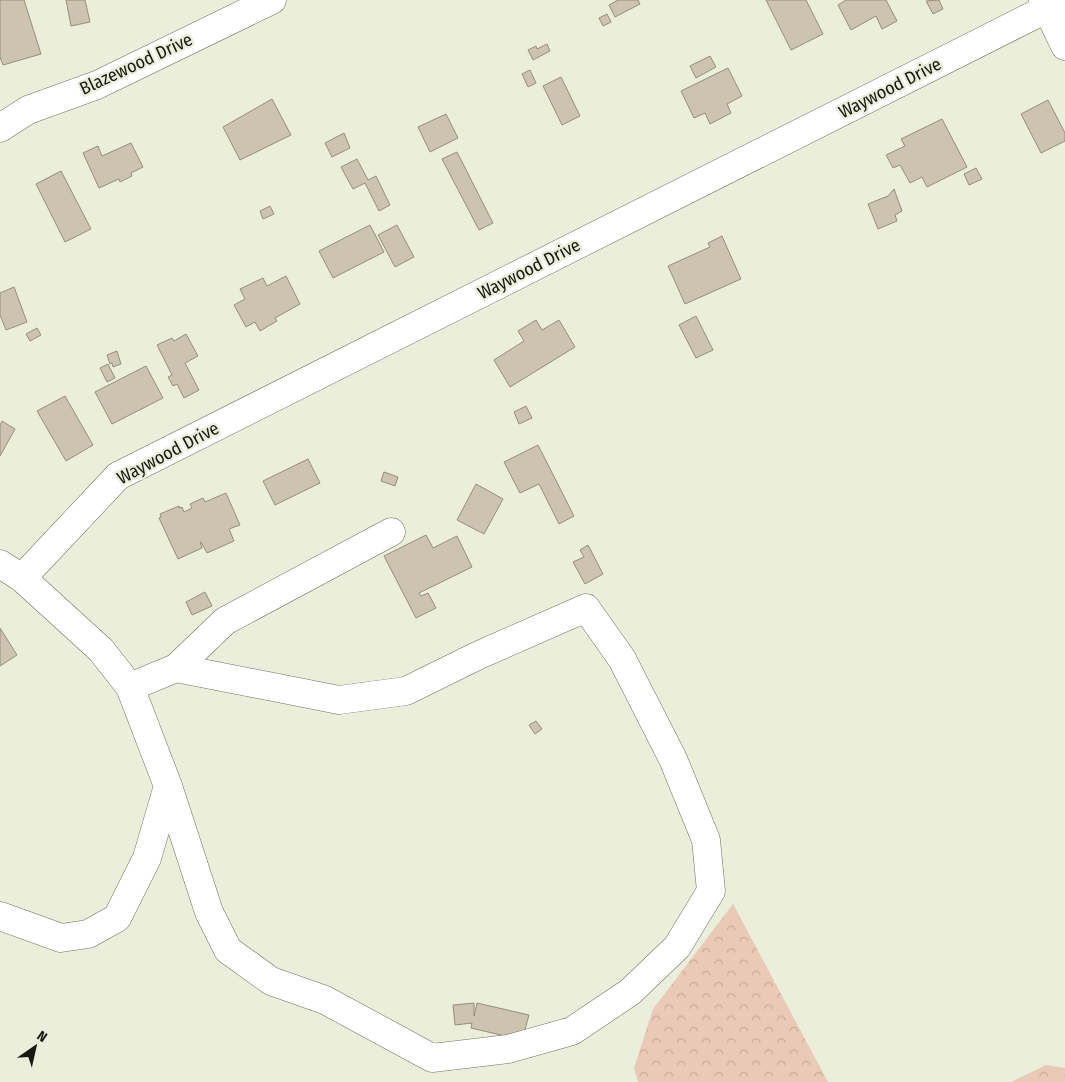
<svg xmlns="http://www.w3.org/2000/svg" width="1065" height="1082" font-family="'Fira Sans Condensed',sans-serif">
	<style>
		.forest { fill: url(#forest-crowns) }
		.building { fill: #cdc3b1; stroke: #968d7c }
		.lines { fill: none; stroke-linecap: round; stroke-linejoin: round }
		.minor-casing { stroke: #6f7260; stroke-width: 29 }
		.minor { stroke: #fff; stroke-width: 28 }
		.labels { text-anchor: middle; dominant-baseline: central; stroke-width: 4.5; stroke-linejoin: round; paint-order: stroke }
		.street-label { font-size: 18px; fill: #181912; stroke: #ebeeda }
	</style>
	<defs>
		<pattern id="forest-crowns" width="20" height="18" patternUnits="userSpaceOnUse" patternTransform="scale(1.25)"><rect width="20" height="18" fill="#eac9b6"/><path d="M2 6a3 3 0 1 1 6 0M12 15a3 3 0 1 1 6 0" fill="none" stroke="#c8ac9b"/></pattern>
	</defs>
	<rect width="100%" height="100%" fill="#ebeeda"/>
	<g class="forest">
		<polygon points="733,904 828,1082 638,1082 634,1068 653,1009"/>
		<polygon points="1046,1065 1065,1068 1065,1082 1011,1082"/>
	</g>
	<g class="building">
		<polygon points="0,0 24,0 41,54 3,65 0,57"/>
		<polygon points="66,0 85,0 90,22 71,26"/>
		<polygon points="618,0 638,0 640,4 615,17 609,5"/>
		<polygon points="766,0 806,0 823,34 791,50"/>
		<polygon points="846,0 886,0 897,21 882,29 876,16 851,30 838,5"/>
		<polygon points="939,0 943,9 933,14 926,1"/>
		<polygon points="607,14 611,22 603,26 599,18"/>
		<polygon points="547,44 550,51 533,60 528,50 536,46 537,49"/>
		<polygon points="710,56 716,67 696,78 690,66"/>
		<polygon points="728,68 742,96 727,104 731,113 710,124 705,113 694,118 681,91"/>
		<polygon points="530,70 536,83 528,87 522,74"/>
		<polygon points="561,77 580,116 562,125 543,86"/>
		<polygon points="272,99 291,135 240,160 223,127"/>
		<polygon points="1048,100 1065,133 1065,141 1041,153 1021,114"/>
		<polygon points="446,114 458,138 430,152 418,127"/>
		<polygon points="942,119 967,167 927,187 922,177 910,183 900,165 893,168 886,155 905,146 901,139"/>
		<polygon points="344,133 350,148 332,157 325,143"/>
		<polygon points="131,143 143,167 131,173 132,176 120,182 119,179 99,188 83,153 98,146 102,156"/>
		<polygon points="457,152 493,223 479,230 442,159"/>
		<polygon points="357,159 368,180 376,176 390,205 379,211 365,183 353,189 341,167"/>
		<polygon points="976,168 982,179 969,185 964,174"/>
		<polygon points="61,171 91,229 65,242 36,184"/>
		<polygon points="894,189 902,211 895,215 897,221 878,229 868,204 888,196"/>
		<polygon points="270,206 274,214 263,219 260,211"/>
		<polygon points="370,225 384,252 333,278 319,251"/>
		<polygon points="397,225 414,257 395,267 378,235"/>
		<polygon points="722,236 741,279 685,304 668,266 710,247 708,243"/>
		<polygon points="286,276 300,304 275,318 277,321 260,331 255,322 246,327 234,305 245,299 240,289 263,278 267,286"/>
		<polygon points="14,287 27,322 6,330 0,315 0,293"/>
		<polygon points="696,316 713,350 696,358 679,325"/>
		<polygon points="536,320 542,330 559,320 575,347 510,387 494,360 524,341 518,331"/>
		<polygon points="37,328 41,335 30,341 26,334"/>
		<polygon points="186,334 198,356 185,363 199,390 184,398 177,384 173,386 168,377 172,375 157,345 172,338 174,341"/>
		<polygon points="117,351 121,364 113,367 112,363 110,364 107,355"/>
		<polygon points="108,364 115,378 107,382 100,368"/>
		<polygon points="146,366 163,398 112,424 95,392"/>
		<polygon points="65,396 93,445 66,461 37,411"/>
		<polygon points="526,406 532,418 519,424 514,412"/>
		<polygon points="2,421 15,429 0,456 0,425"/>
		<polygon points="538,445 574,516 559,524 539,484 520,493 504,462"/>
		<polygon points="308,459 320,483 275,505 263,481"/>
		<polygon points="384,472 398,477 395,486 381,481"/>
		<polygon points="476,484 503,499 484,534 457,520"/>
		<polygon points="226,493 240,525 229,529 234,541 207,553 201,542 200,542 202,548 178,559 159,518 161,517 160,514 179,506 179,508 182,507 184,512 192,508 190,504 203,498 205,502"/>
		<polygon points="426,535 433,548 457,536 472,567 419,593 421,596 428,593 436,608 416,618 384,556"/>
		<polygon points="588,545 603,574 585,584 573,562 584,557 580,550"/>
		<polygon points="205,592 212,606 192,615 186,602"/>
		<polygon points="0,628 17,655 0,666"/>
		<polygon points="536,721 542,729 535,734 529,725"/>
		<polygon points="474,1003 474,1016 477,1003 529,1015 522,1040 471,1028 472,1023 455,1025 453,1005"/>
	</g>
	<g class="lines">
		<defs>
			<g id="minor">
				<polyline points="1043,0 1065,46"/>
				<polyline points="0,128 28,110 97,85 272,0"/>
				<polyline points="0,564 22,578 101,650 130,687 168,786 209,912 228,950 271,981 325,1000 432,1058 508,1049 572,1031 630,992 677,947 711,891 706,840 673,759 622,659 586,608 479,655 406,691 339,700 176,668 130,687"/>
				<polyline points="22,578 118,476 1064,0"/>
				<polyline points="176,668 225,621 391,532"/>
				<polyline points="0,916 61,938 88,934 117,918 147,858 168,786"/>
			</g>
		</defs>
		<use href="#minor" class="minor-casing"/>
		<use href="#minor" class="minor"/>
	</g>
	<g class="labels">
		<g class="street-label">
			<text transform="translate(136 64) rotate(-25)">Blazewood Drive</text>
			<text transform="translate(890 88) rotate(-27)">Waywood Drive</text>
			<text transform="translate(529 269) rotate(-27)">Waywood Drive</text>
			<text transform="translate(168 453) rotate(-28)">Waywood Drive</text>
		</g>
	</g>
	<g transform="translate(35 1047) rotate(34)" stroke="#ebeeda" stroke-width="4" paint-order="stroke">
	<path d="M0-4L9 19L0 12L-9 19Z" fill="#181912"/>
	<text y="-8" font-size="14" font-weight="bold" text-anchor="middle" fill="#181912">N</text>
	</g>
</svg>
